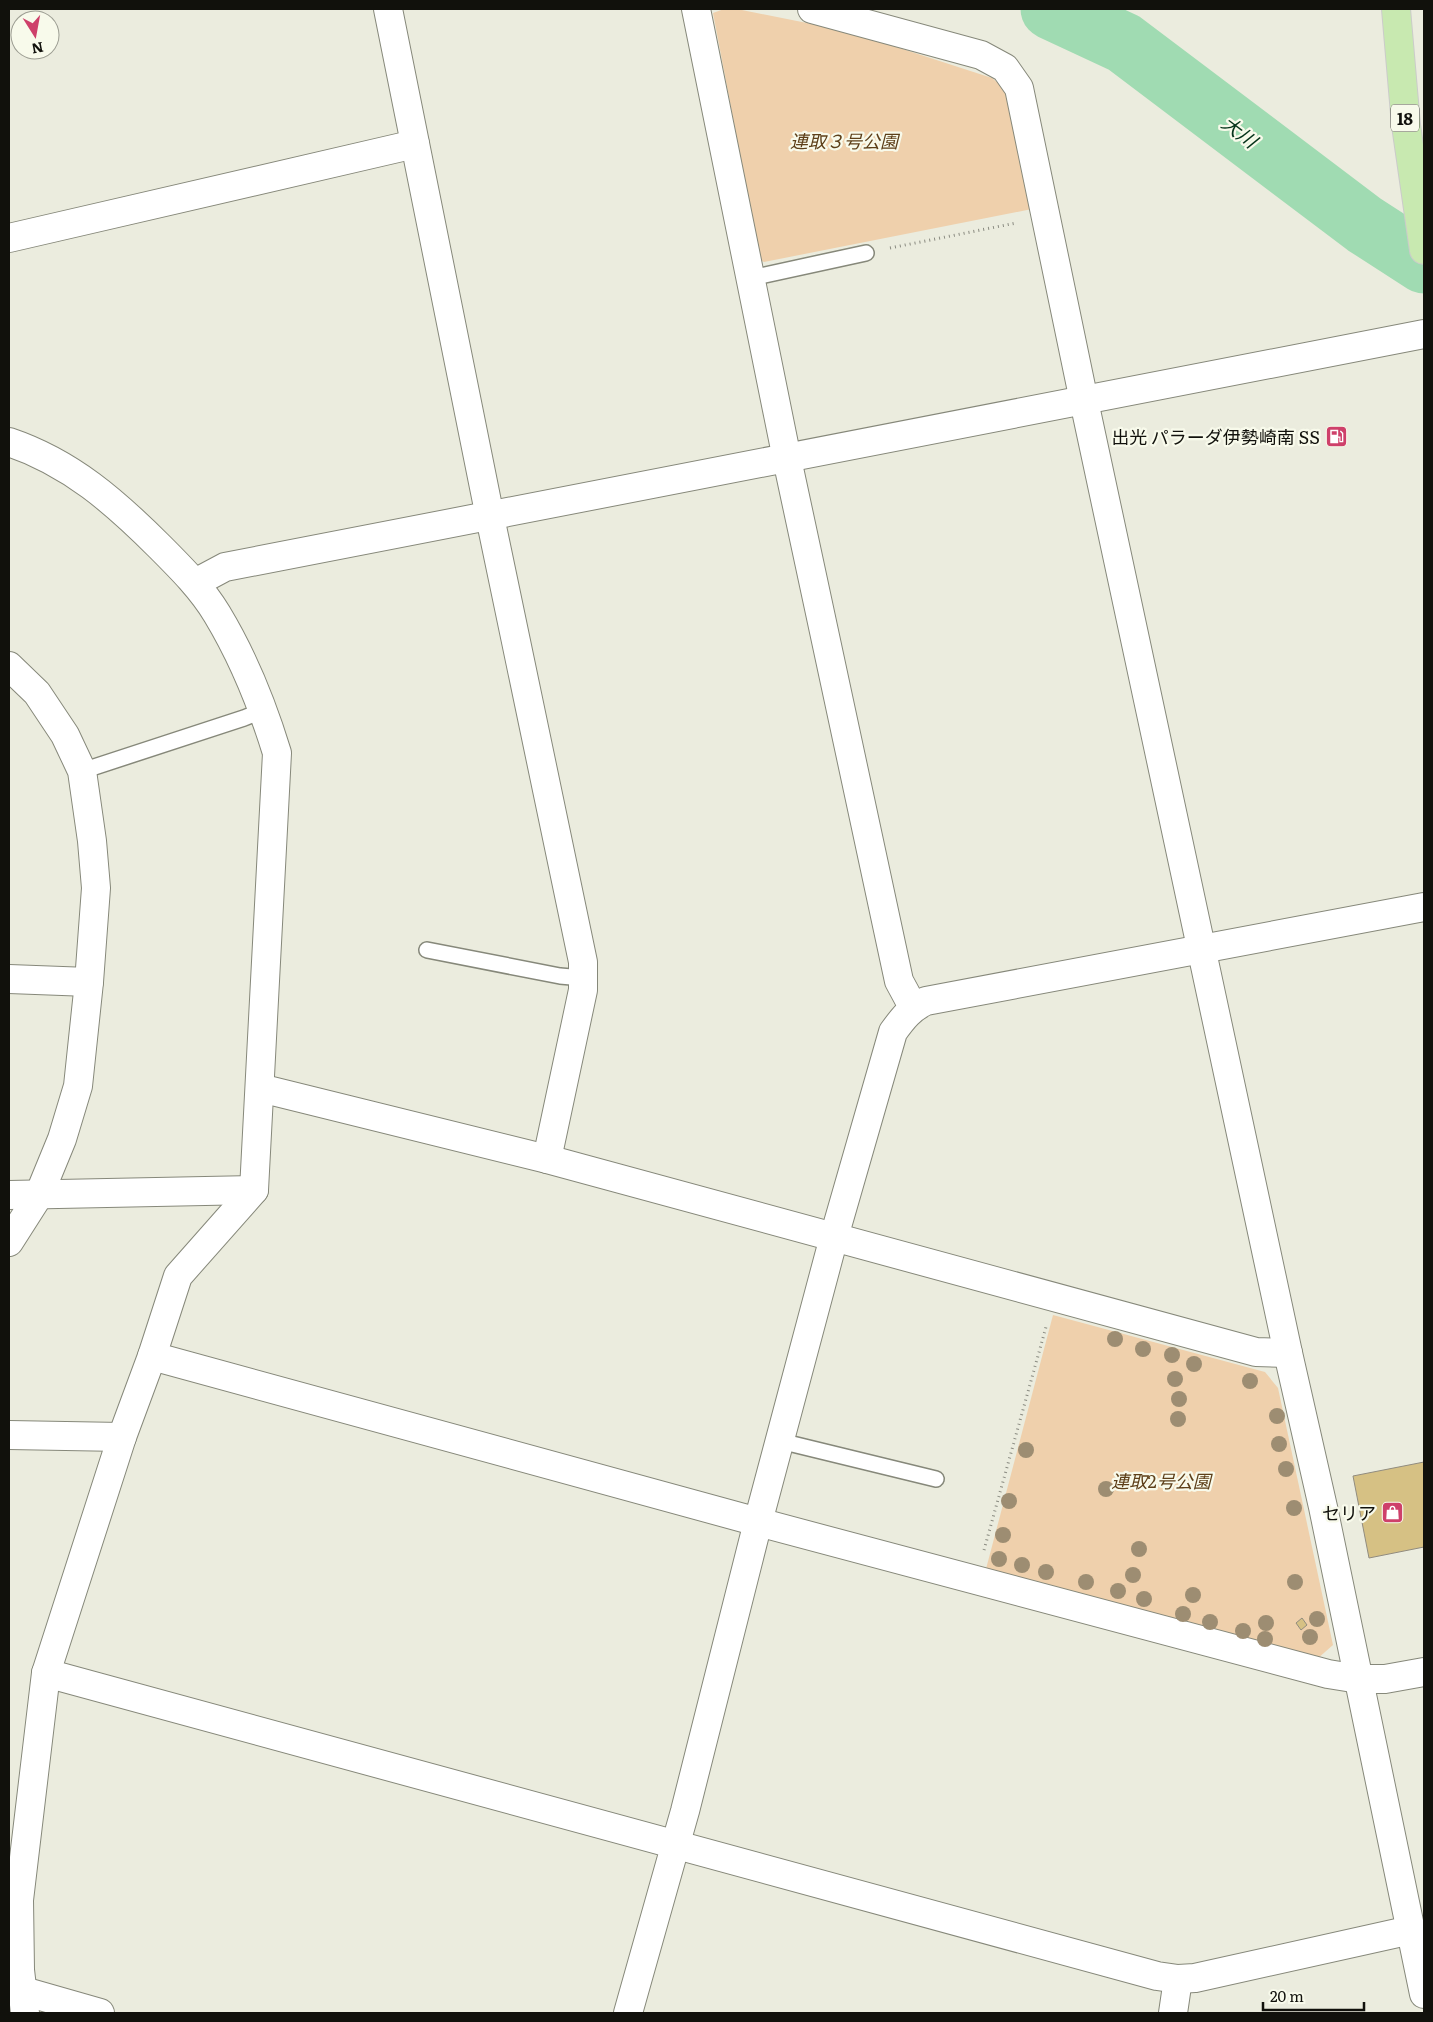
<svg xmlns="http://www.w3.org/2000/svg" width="1433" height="2022" font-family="Literata,'Noto Sans JP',serif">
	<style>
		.green { fill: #efd0ac }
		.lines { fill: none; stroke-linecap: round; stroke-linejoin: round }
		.river { stroke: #a0dbb2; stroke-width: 61 }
		.building { fill: #d6c184; stroke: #918c7f }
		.lane-casing { stroke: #86887a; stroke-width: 18 }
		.street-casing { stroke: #86887a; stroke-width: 30 }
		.secondary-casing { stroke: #86887a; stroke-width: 30 }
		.primary-casing { stroke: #cbcbca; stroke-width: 30 }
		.path { stroke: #8a8b81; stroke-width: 3; stroke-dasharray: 1 4; stroke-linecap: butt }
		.lane { stroke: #fff; stroke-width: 15 }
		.street { stroke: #fff; stroke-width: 28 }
		.secondary { stroke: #fff; stroke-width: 28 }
		.primary { stroke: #c8e9b0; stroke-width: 28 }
		.tree { fill: #9d8d72 }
		.labels { text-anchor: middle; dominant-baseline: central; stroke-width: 4.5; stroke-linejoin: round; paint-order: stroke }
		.shield { fill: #f8faeb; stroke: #56574f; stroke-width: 1 }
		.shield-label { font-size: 16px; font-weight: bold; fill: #11110c }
		.park-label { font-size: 18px; font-style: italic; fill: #5d3f19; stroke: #f8faeb }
		.poi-label { font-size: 18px; fill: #11110c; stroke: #f8faeb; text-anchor: end }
		.water-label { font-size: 19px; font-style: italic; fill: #05341a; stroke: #f8faeb }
	</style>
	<rect width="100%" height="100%" fill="#ebecde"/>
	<g class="green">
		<polygon points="724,9 737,9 847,31 992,78 1008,91 1032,209 764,262 760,260 713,13"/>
		<polygon points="1053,1315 1265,1372 1278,1388 1333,1645 1317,1659 986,1569"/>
	</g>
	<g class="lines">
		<polyline class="river" points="1051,9 1124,43 1365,225 1424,263"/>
	</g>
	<g class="building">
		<polygon points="1424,1462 1424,1547 1369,1558 1353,1476"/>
		<polygon points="1302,1618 1307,1625 1301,1630 1296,1623"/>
	</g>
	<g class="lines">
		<defs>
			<g id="lane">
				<polyline points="751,278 866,253"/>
				<polyline points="82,771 244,718 264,710"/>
				<polyline points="427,950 560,976 583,978"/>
				<polyline points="780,1441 936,1479"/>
			</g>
			<g id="street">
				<polyline points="388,9 490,517 583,962 583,990 547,1159"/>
				<polyline points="696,9 787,459 899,981 913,1007"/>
				<polyline points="812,9 981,55 1005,68 1019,88 1084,401 1288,1353 1323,1507 1424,1994"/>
				<polyline points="9,238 415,144"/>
				<path d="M9 442C71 463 115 502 160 547 181 568 202 589 217 614 243 657 262 704 277 753L254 1190 178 1276 152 1356 122 1437 46 1673 19 1900 20 1970 25 2013"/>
				<polyline points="195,583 225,567 1424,334"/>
				<polyline points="9,666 37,693 65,735 82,771 92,841 96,888 89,982 78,1086 62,1139 39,1195 9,1242"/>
				<polyline points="9,979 89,982"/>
				<polyline points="260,1088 547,1159 1256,1352 1288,1353"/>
				<polyline points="9,1195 254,1190"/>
				<polyline points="152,1356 758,1522 1328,1674 1359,1679 1385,1679 1424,1672"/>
				<polyline points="9,1435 122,1437"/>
				<polyline points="46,1673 1157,1976 1178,1979 1195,1978 1411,1930"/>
				<polyline points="9,1987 100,2013"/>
				<polyline points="1173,2013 1178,1979"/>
			</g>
			<path id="secondary" d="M628 2013 685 1811 758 1522 834 1237 893 1032C903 1018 911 1008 926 1001L1424 907"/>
			<polyline id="primary" points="1396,9 1406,125 1424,250"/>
		</defs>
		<use href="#lane" class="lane-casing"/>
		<use href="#street" class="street-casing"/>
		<use href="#secondary" class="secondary-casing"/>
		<use href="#primary" class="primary-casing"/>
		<g class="path">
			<polyline points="890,248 1016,223"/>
			<polyline points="984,1550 1046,1327"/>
		</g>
		<use href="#lane" class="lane"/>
		<use href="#street" class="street"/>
		<use href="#secondary" class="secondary"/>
		<use href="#primary" class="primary"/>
	</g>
	<g class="tree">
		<circle cx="1115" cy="1339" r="8"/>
		<circle cx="1143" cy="1349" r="8"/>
		<circle cx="1172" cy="1355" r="8"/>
		<circle cx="1194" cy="1364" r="8"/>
		<circle cx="1175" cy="1379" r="8"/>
		<circle cx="1250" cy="1381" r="8"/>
		<circle cx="1179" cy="1399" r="8"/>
		<circle cx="1277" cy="1416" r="8"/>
		<circle cx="1178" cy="1419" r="8"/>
		<circle cx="1279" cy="1444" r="8"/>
		<circle cx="1026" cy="1450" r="8"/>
		<circle cx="1286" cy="1469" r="8"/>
		<circle cx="1106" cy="1489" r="8"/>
		<circle cx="1009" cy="1501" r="8"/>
		<circle cx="1294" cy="1508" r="8"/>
		<circle cx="1003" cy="1535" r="8"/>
		<circle cx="1139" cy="1549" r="8"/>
		<circle cx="999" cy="1559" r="8"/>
		<circle cx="1022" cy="1565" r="8"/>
		<circle cx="1046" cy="1572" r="8"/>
		<circle cx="1133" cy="1575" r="8"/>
		<circle cx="1086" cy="1582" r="8"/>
		<circle cx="1295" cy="1582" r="8"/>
		<circle cx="1118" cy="1591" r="8"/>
		<circle cx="1193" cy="1595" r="8"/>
		<circle cx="1144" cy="1599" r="8"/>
		<circle cx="1183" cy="1614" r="8"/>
		<circle cx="1317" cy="1619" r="8"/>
		<circle cx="1210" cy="1622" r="8"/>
		<circle cx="1266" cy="1623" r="8"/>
		<circle cx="1243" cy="1631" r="8"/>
		<circle cx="1310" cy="1637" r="8"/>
		<circle cx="1265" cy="1639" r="8"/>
	</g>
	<defs>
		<symbol id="fuel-square" viewBox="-11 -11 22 22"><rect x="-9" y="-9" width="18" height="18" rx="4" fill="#ce406a" stroke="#f8faeb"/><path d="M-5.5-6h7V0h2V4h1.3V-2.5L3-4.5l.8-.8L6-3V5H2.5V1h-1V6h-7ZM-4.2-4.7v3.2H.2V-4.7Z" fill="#fff"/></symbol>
		<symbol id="shop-square" viewBox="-11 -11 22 22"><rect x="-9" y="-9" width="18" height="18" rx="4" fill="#ce406a" stroke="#f8faeb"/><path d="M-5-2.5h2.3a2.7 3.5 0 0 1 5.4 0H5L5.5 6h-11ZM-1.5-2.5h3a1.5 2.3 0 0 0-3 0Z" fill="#fff"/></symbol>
	</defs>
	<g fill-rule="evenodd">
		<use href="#fuel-square" x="1324" y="424" width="25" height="25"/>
		<use href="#shop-square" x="1380" y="1500" width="25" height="25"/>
	</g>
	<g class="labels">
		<rect class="shield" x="1391" y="104.5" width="28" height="27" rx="4"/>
		<g class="shield-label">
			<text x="1405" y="118">18</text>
		</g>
		<g class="park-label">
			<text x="844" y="140">連取３号公園</text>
			<text x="1161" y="1480">連取2号公園</text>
		</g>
		<g class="poi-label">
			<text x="1320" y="436">出光 パラーダ伊勢崎南 SS</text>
			<text x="1376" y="1512">セリア</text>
		</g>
		<g class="water-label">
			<text transform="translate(1240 131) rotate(37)">大川</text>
		</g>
	</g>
	<rect width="1433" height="2022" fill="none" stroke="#11110c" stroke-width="20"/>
	<g transform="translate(35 35) rotate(169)"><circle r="24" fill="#f8faeb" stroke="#9c9d92"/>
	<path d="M0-4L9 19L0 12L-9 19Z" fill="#ce406a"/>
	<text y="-8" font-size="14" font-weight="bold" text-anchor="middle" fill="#11110c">N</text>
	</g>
	<path d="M1263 2002v8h101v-8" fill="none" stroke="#11110c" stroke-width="2.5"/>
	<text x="1270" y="2002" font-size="15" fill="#11110c" stroke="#f8faeb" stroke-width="4" paint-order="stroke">20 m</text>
</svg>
